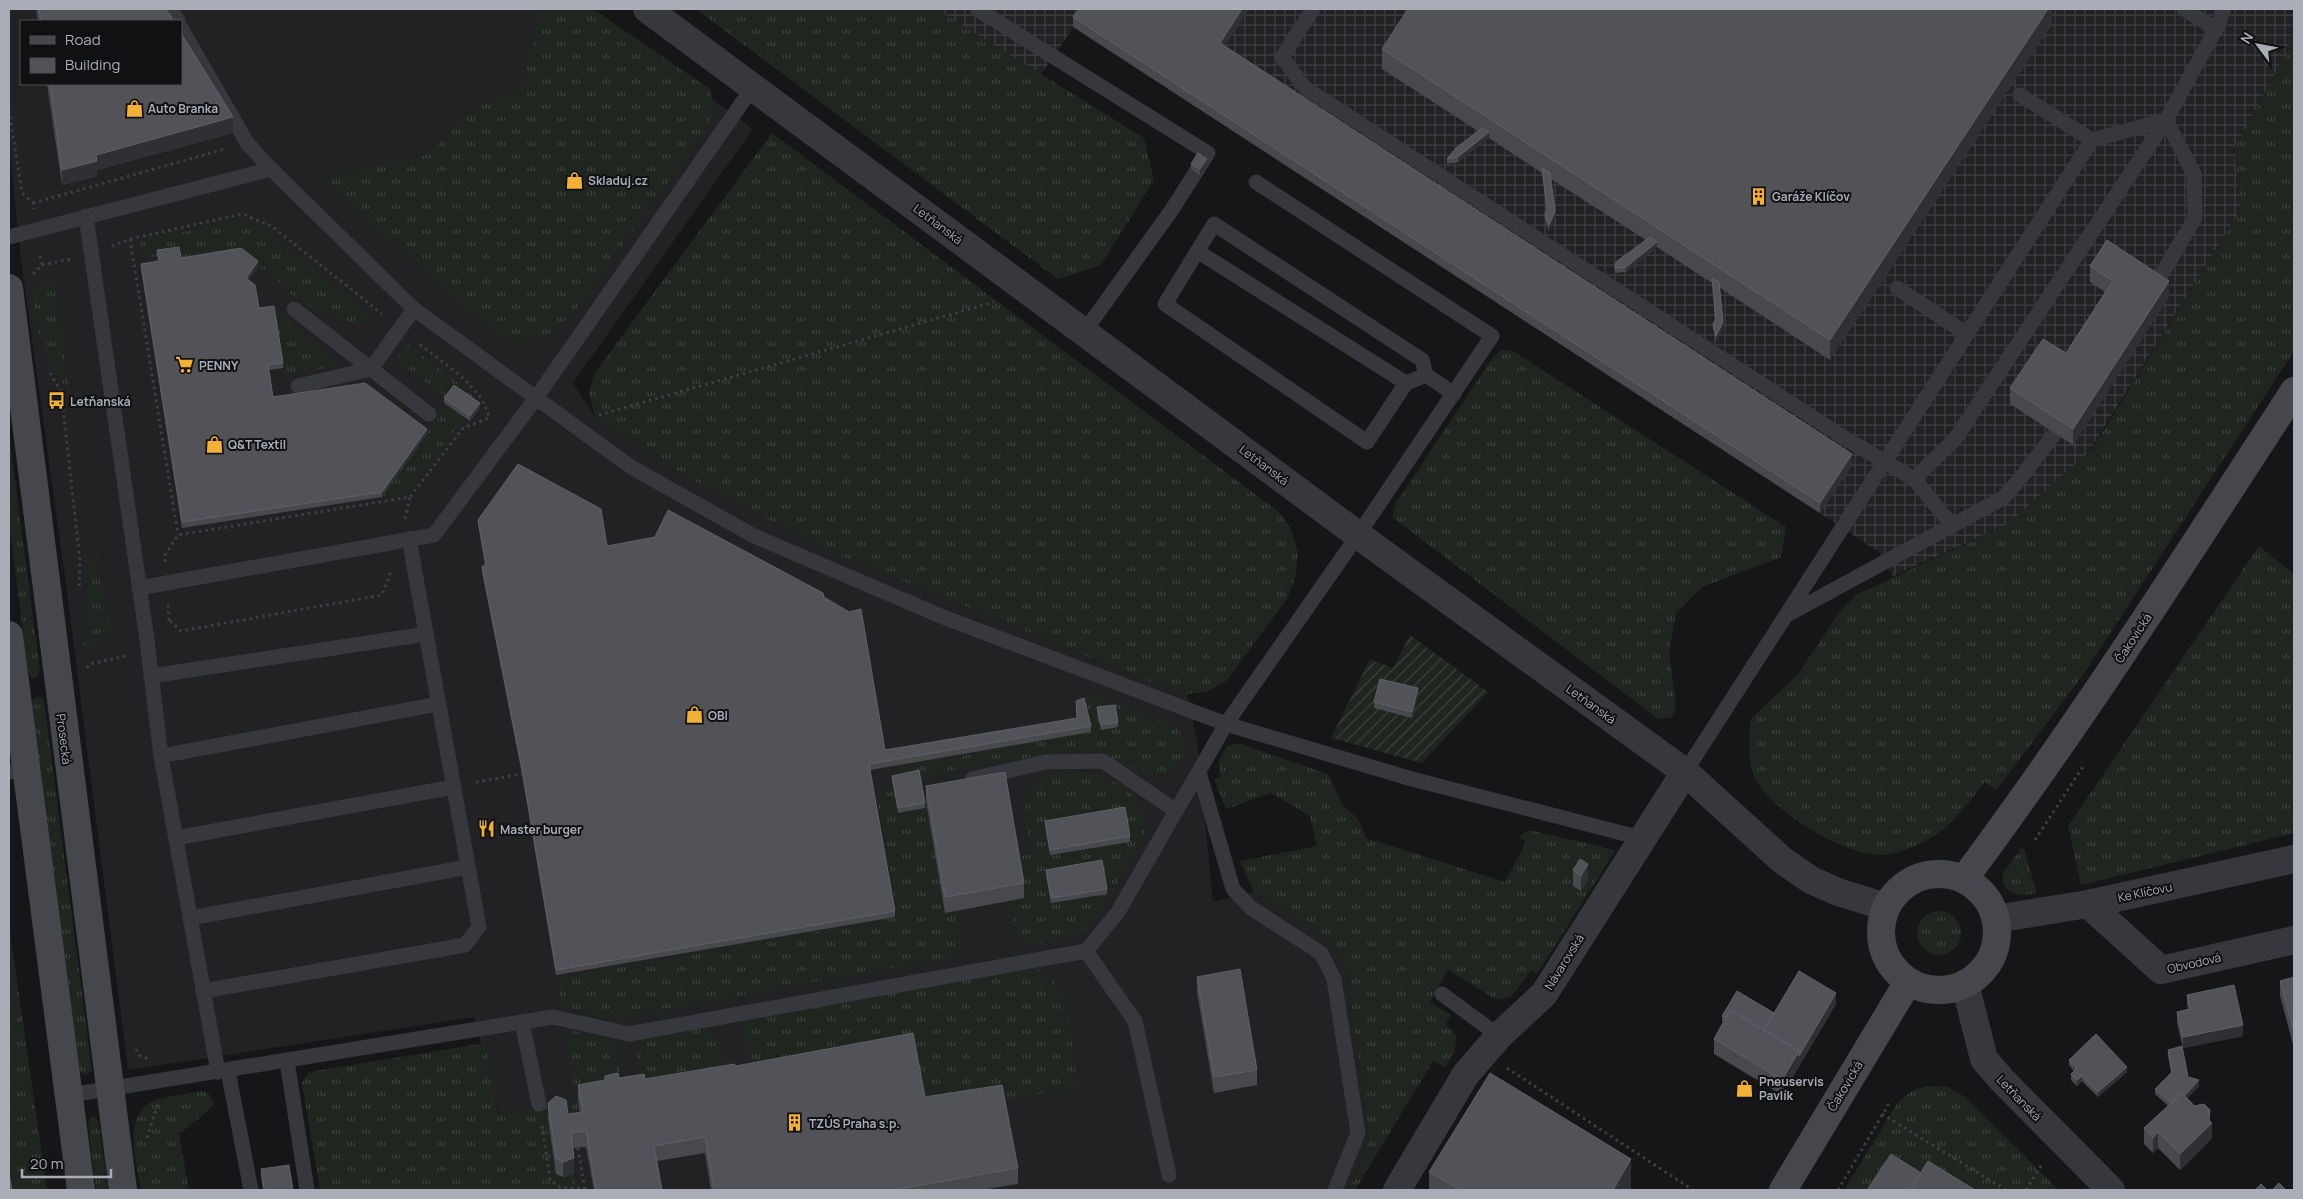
<svg xmlns="http://www.w3.org/2000/svg" width="2303" height="1199" font-family="Manrope,sans-serif">
	<style>
		.built { fill: #222225; fill-rule: evenodd }
		.industrial { fill: url(#industrial-grid) }
		.grass { fill: url(#grass-tufts) }
		.garden { fill: url(#garden-furrows) }
		.lines { fill: none; stroke-linecap: round; stroke-linejoin: round }
		.path { stroke: #3d3f44; stroke-width: 3; stroke-dasharray: 2.5 4; stroke-linecap: butt }
		.service { stroke: #37383d; stroke-width: 15 }
		.minor { stroke: #37383d; stroke-width: 28 }
		.tertiary { stroke: #37383d; stroke-width: 28 }
		.secondary { stroke: #45474d; stroke-width: 28 }
		.wall { fill: #47494d }
		.shaded-wall { fill: #2f3033 }
		.building { fill: #525359; stroke: #5f6168 }
		.labels { text-anchor: middle; dominant-baseline: central; stroke-width: 4; stroke-linejoin: round; paint-order: stroke }
		.poi-label { font-size: 12px; font-weight: bold; fill: #a8adb8; stroke: #111113; text-anchor: start }
		.street-label { font-size: 12px; fill: #a8adb8; stroke: #111113 }
	</style>
	<defs>
		<pattern id="industrial-grid" width="8" height="8" patternUnits="userSpaceOnUse" patternTransform="scale(1.25)"><rect width="8" height="8" fill="#222225"/><path d="M0 4h8M4 0v8" fill="none" stroke="#3f3f43"/></pattern>
		<pattern id="grass-tufts" width="24" height="20" patternUnits="userSpaceOnUse" patternTransform="scale(1.25)"><rect width="24" height="20" fill="#1e261f"/><path d="M3 7l-1-3M5 7V3M7 7l1-3M15 17l-1-3M17 17v-4M19 17l1-3" fill="none" stroke="#3c433d"/></pattern>
		<pattern id="garden-furrows" width="10" height="10" patternUnits="userSpaceOnUse" patternTransform="scale(1.25)"><rect width="10" height="10" fill="#1e261f"/><path d="M-1 1l2-2M0 10L10 0M9 11l2-2" fill="none" stroke="#3c433d"/></pattern>
	</defs>
	<rect width="100%" height="100%" fill="#161618"/>
	<path class="built" d="M9 9H588L753 129 573 383 596 419 694 481 834 553 1160 686 1187 694 1197 739 1213 902 1254 892 1332 942 1347 970 1369 1140 1350 1190H516L494 1093 474 1017 128 1070 66 584 21 260 9 142ZM21 21H181V84H21Z"/>
	<polygon class="industrial" points="913,9 2294,9 2294,12 2289,48 2234,149 2241,209 2088,453 2008,524 1893,576 1879,552 1074,27 1041,74"/>
	<g class="grass">
		<polygon points="537,9 593,9 710,89 714,110 706,130 561,330 520,342 497,335 323,180 430,154 470,110 521,89 540,15"/>
		<polygon points="696,9 936,9 1144,138 1154,180 1101,265 1058,279"/>
		<path d="M2294 12V351L2083 675 1996 791 1985 782C1966 805 1948 832 1919 844 1909 848 1894 855 1883 855 1846 857 1768 810 1754 776 1747 759 1750 738 1750 720L1799 673 1840 611 1856 595 2008 524 2092 449 2241 209 2234 149 2289 48Z"/>
		<polygon points="772,133 1279,512 1290,527 1298,552 1295,578 1287,599 1226,681 1209,691 1187,694 1160,686 834,553 694,481 596,419 589,393 594,374"/>
		<path d="M244 219 262 227 371 315 370 322C338 324 314 310 289 293L290 290 241 253 181 263 179 252 142 259 140 257 141 241Z"/>
		<path d="M54 281 70 389 67 390C50 360 27 322 35 287L42 283Z"/>
		<polygon points="278,311 337,364 336,367 283,374 274,312"/>
		<polygon points="406,343 473,395 481,406 480,408 454,390 445,403 465,417 407,494 384,498 384,495 445,407 440,403 445,396 405,367 399,357"/>
		<polygon points="1501,350 1513,351 1786,527 1781,557 1702,587 1676,613 1669,651 1676,707 1672,717 1658,719 1392,517 1396,503 1489,363"/>
		<polygon points="9,434 40,670 37,677 31,678 28,671 9,522"/>
		<polygon points="2259,546 2294,574 2294,833 2081,885 2068,826"/>
		<polygon points="97,558 110,632 89,648 84,644 90,560"/>
		<path d="M1083 691 1176 727C1187 741 1189 763 1170 772 1144 783 1113 752 1087 751 1063 750 1039 757 1015 760 974 767 932 772 891 781L898 813 928 807 945 912 959 910 964 943 957 956 610 1019 561 1005 557 979 898 917 876 794 883 793 900 768 1090 732Z"/>
		<polygon points="38,696 44,700 92,1071 86,1076 79,1071 32,700"/>
		<polygon points="1238,743 1328,774 1342,804 1358,819 1366,838 1505,882 1526,842 1519,837 1528,830 1595,845 1615,851 1537,974 1531,971 1511,997 1497,1000 1448,970 1430,1002 1451,1015 1446,1024 1456,1035 1455,1051 1445,1067 1433,1061 1355,1190 1350,1190 1369,1140 1347,970 1332,942 1254,892 1240,861 1317,846 1310,816 1271,793 1226,809 1214,779 1220,777 1219,762 1227,746"/>
		<path d="M1084 771C1112 778 1147 794 1145 829 1144 842 1101 910 1091 926 1074 939 1048 944 1027 943L1015 933 1009 901 1018 857 1031 854C1027 829 1014 785 1049 774 1059 771 1073 772 1084 771Z"/>
		<path d="M2023 846 2037 893C2022 896 2013 897 2003 884V873Z"/>
		<circle cx="1939" cy="933" r="22"/>
		<polygon points="9,925 47,1190 9,1190"/>
		<path d="M1028 964C1045 972 1056 980 1064 997L1079 1087 925 1113 750 1076 743 1020Z"/>
		<path d="M700 1023C724 1034 722 1057 726 1080L642 1089 636 1054 642 1038Z"/>
		<polygon points="565,1029 615,1041 624,1092 578,1100 579,1111 548,1117 550,1139 548,1139 556,1172 563,1176 572,1170 578,1190 320,1190 302,1083 309,1072 486,1043 498,1114 576,1101"/>
		<polygon points="1928,1086 1948,1087 1965,1097 2059,1190 1844,1190 1898,1102 1913,1090"/>
		<path d="M204 1091 209 1094 214 1103 209 1110 179 1134 189 1190H141C137 1162 120 1112 157 1100 172 1095 188 1094 204 1091Z"/>
		<polygon points="91,1116 98,1119 108,1190 96,1190 88,1123"/>
	</g>
	<polygon class="garden" points="1410,635 1488,692 1422,763 1331,738 1370,659 1393,668"/>
	<g class="lines">
		<g class="path">
			<polyline points="9,110 22,193 33,203 33,209"/>
			<polyline points="33,203 225,149"/>
			<polyline points="130,239 178,535"/>
			<polyline points="112,246 130,239 242,214 273,227 382,314"/>
			<polyline points="42,265 71,259"/>
			<polyline points="33,274 42,265 39,252"/>
			<polyline points="50,373 61,391 80,561 79,590"/>
			<polyline points="599,415 994,302"/>
			<polyline points="405,519 410,497"/>
			<path d="M165 562V555L178 535 410 497 463 428 489 418C484 387 441 362 418 343"/>
			<polyline points="168,605 169,621"/>
			<polyline points="170,621 181,631 382,595 391,571"/>
			<polyline points="87,668 90,664 126,656"/>
			<polyline points="476,782 522,774"/>
			<polyline points="2035,840 2084,765"/>
			<polyline points="136,1049 139,1055 148,1059"/>
			<polyline points="1507,1068 1693,1190"/>
			<polyline points="1882,1114 2006,1190"/>
			<polyline points="542,1126 550,1180 561,1188 584,1188"/>
			<polyline points="147,1138 158,1103"/>
			<polyline points="578,1148 585,1190"/>
			<polyline points="1838,1190 1891,1100"/>
			<polyline points="2026,1190 2043,1163"/>
		</g>
		<g class="service">
			<polyline points="170,9 178,21"/>
			<polyline points="977,9 1208,153 1171,211 1084,332"/>
			<polyline points="1313,9 1282,57 1305,88 1843,437 1914,479 1952,525"/>
			<polyline points="2184,9 2216,29"/>
			<polyline points="181,28 247,143 271,169 414,309 631,467 754,536 943,617 1226,724 1412,779 1641,838"/>
			<polyline points="2020,95 2092,140"/>
			<polyline points="86,216 147,640 161,756 218,1072"/>
			<polyline points="9,237 271,169"/>
			<polyline points="1197,251 1406,383"/>
			<polyline points="1897,288 1967,334"/>
			<polyline points="294,309 429,414"/>
			<polyline points="1426,375 1406,383 1367,442 1165,304 1214,224 1422,360 1426,375 1454,394"/>
			<polyline points="298,386 371,369 414,309"/>
			<polyline points="1914,479 1955,439 2166,120 2194,174 2195,218 2154,287"/>
			<polyline points="139,588 434,535 536,398 753,87"/>
			<polyline points="1787,615 2003,498 2020,479 2055,433"/>
			<polyline points="151,676 426,634"/>
			<polyline points="161,756 438,704"/>
			<polyline points="9,772 27,770"/>
			<polyline points="1199,772 1233,889 1251,908 1321,953 1334,979 1358,1133 1335,1190"/>
			<polyline points="1685,772 2092,140 2166,120 2216,29 2224,9"/>
			<polyline points="972,779 1046,762 1103,761 1176,811"/>
			<polyline points="176,838 453,787"/>
			<polyline points="190,918 468,867"/>
			<polyline points="1086,951 1135,1021 1169,1175"/>
			<polyline points="203,991 465,945 479,927 409,539"/>
			<polyline points="1442,994 1499,1036"/>
			<polyline points="522,1022 539,1104"/>
			<polyline points="287,1061 307,1190"/>
			<polyline points="228,1071 251,1190"/>
			<polyline points="70,1095 553,1017 629,1034 1086,951 1118,912 1226,724 1358,535 1492,336 1256,182"/>
		</g>
		<g class="minor">
			<polyline points="2088,904 2161,970 2294,940"/>
			<polyline points="1965,984 1984,1059 2001,1079 2111,1190"/>
			<polyline points="1397,1190 1466,1074 1499,1036 1544,994 1685,772"/>
		</g>
		<g class="tertiary">
			<polyline points="647,9 1358,535 1685,772 1782,860 1811,880 1838,892 1886,907"/>
			<polyline points="1995,919 2088,904 2294,859"/>
		</g>
		<g class="secondary">
			<polyline points="9,288 123,1190"/>
			<polyline points="9,635 81,1190"/>
			<circle cx="1939" cy="932" r="58"/>
			<path d="M1964 879C2081 722 2187 556 2294 391"/>
			<polyline points="1783,1190 1908,982"/>
		</g>
	</g>
	<g class="wall">
		<polygon points="36,9 166,9 174,21 38,21"/>
		<polygon points="2052,9 2052,24 1830,360 1720,288 1723,328 1716,341 1713,329 1713,324 1715,320 1712,283 1657,247 1626,272 1615,273 1615,268 1646,240 1551,179 1555,217 1549,231 1545,220 1545,215 1547,211 1542,173 1489,138 1458,162 1447,164 1447,159 1478,131 1382,69 1382,49"/>
		<polygon points="1073,17 1225,46 1852,465 1820,513 1073,27"/>
		<polygon points="47,84 181,84 233,133 97,170 97,176 62,185"/>
		<polygon points="1191,164 1207,164 1200,175 1191,169"/>
		<polygon points="157,250 181,258 258,266 248,280 259,308 283,363 283,368 269,370 273,397 427,434 382,497 182,528 141,269 141,264 158,261"/>
		<polygon points="2090,266 2169,297 2073,445 2010,404 2010,388 2066,353 2105,292 2090,282"/>
		<polygon points="444,398 480,408 470,421 444,403"/>
		<polygon points="478,520 607,546 824,597 885,750 1091,726 1091,732 870,770 895,911 895,917 556,975 522,774 482,572 482,567 485,565 478,525"/>
		<polygon points="1418,693 1412,718 1374,708 1374,702"/>
		<polygon points="1097,707 1118,722 1118,727 1101,730 1097,713"/>
		<polygon points="892,776 925,803 925,808 898,813 892,781"/>
		<polygon points="926,786 1024,883 1024,898 945,913 926,801"/>
		<polygon points="1045,821 1130,836 1130,842 1050,855 1045,827"/>
		<polygon points="1046,870 1107,889 1107,894 1051,903 1046,875"/>
		<polygon points="1573,870 1588,880 1581,891 1573,886"/>
		<polygon points="1197,977 1257,1070 1257,1085 1214,1093 1197,992"/>
		<polygon points="2294,977 2294,1048 2280,996 2280,981"/>
		<polygon points="2187,995 2243,1036 2183,1048 2177,1023 2177,1012 2188,1009 2187,1005"/>
		<polygon points="1836,1004 1782,1095 1714,1054 1714,1039 1724,1022 1722,1021 1722,1016 1774,1013"/>
		<polygon points="2168,1050 2188,1077 2199,1086 2187,1098 2210,1120 2212,1138 2180,1170 2158,1148 2153,1153 2144,1144 2144,1128 2168,1106 2155,1094 2155,1089 2171,1073 2168,1055"/>
		<polygon points="2069,1060 2127,1072 2098,1097 2082,1081 2077,1086 2071,1080 2071,1074 2074,1071 2069,1065"/>
		<polygon points="736,1066 925,1097 1018,1168 1018,1184 981,1190 711,1190 705,1153 657,1161 662,1190 594,1190 586,1147 573,1148 574,1174 563,1177 556,1174 548,1119 548,1103 568,1114 580,1113 578,1100 578,1085 605,1080 605,1076 619,1078 645,1079"/>
		<polygon points="261,1169 293,1190 263,1190 261,1175"/>
		<polygon points="1429,1172 1631,1187 1630,1190 1429,1190"/>
	</g>
	<g class="shaded-wall">
		<polygon points="1242,9 1249,9 1220,54 1220,43"/>
		<polygon points="2048,9 2052,9 2052,24 1830,360 1830,340"/>
		<polygon points="233,117 233,133 97,170 97,176 62,185 62,170 96,155"/>
		<polygon points="1489,132 1489,138 1458,162 1458,157"/>
		<polygon points="1207,159 1207,164 1200,175 1200,169"/>
		<polygon points="1555,211 1555,217 1549,231 1549,225"/>
		<polygon points="1657,242 1657,248 1626,272 1626,267"/>
		<polygon points="258,261 258,266 246,283 246,278"/>
		<polygon points="2169,281 2169,297 2073,445 2073,429"/>
		<polygon points="1723,322 1723,328 1716,341 1716,336"/>
		<polygon points="480,403 480,408 470,421 470,416"/>
		<polygon points="427,429 427,434 382,497 382,492"/>
		<polygon points="1852,454 1852,465 1820,513 1820,503"/>
		<polygon points="1418,688 1418,693 1412,718 1412,712"/>
		<polygon points="1588,864 1588,880 1581,891 1581,876"/>
		<polygon points="1836,993 1836,1004 1782,1095 1782,1080"/>
		<polygon points="2243,1025 2243,1036 2183,1048 2183,1037"/>
		<polygon points="2127,1067 2127,1072 2098,1097 2098,1092"/>
		<polygon points="2082,1076 2082,1081 2077,1086 2077,1080"/>
		<polygon points="2199,1080 2199,1086 2174,1112 2174,1106"/>
		<polygon points="2210,1110 2210,1125 2212,1123 2212,1138 2180,1170 2180,1154"/>
		<polygon points="2158,1132 2158,1148 2153,1153 2153,1138"/>
		<polygon points="574,1158 574,1174 563,1177 563,1162"/>
		<polygon points="1631,1159 1631,1187 1630,1190 1613,1190"/>
	</g>
	<g class="building">
		<polygon points="39,9 166,9 174,21 41,21"/>
		<polygon points="1079,9 1242,9 1220,43 1852,454 1820,503 1073,17"/>
		<polygon points="1408,9 2048,9 1830,340 1382,49"/>
		<polygon points="181,33 233,117 96,155 97,161 62,170 50,84 181,84"/>
		<polygon points="1482,128 1489,132 1458,157 1447,159 1456,148"/>
		<polygon points="1198,153 1207,159 1200,169 1191,164"/>
		<polygon points="1542,168 1550,173 1555,211 1549,225 1545,215 1547,209"/>
		<polygon points="1650,237 1657,242 1626,267 1615,268 1616,262"/>
		<polygon points="2107,240 2169,281 2073,429 2010,388 2043,339 2066,353 2113,281 2090,266"/>
		<polygon points="179,247 181,258 241,248 258,261 246,278 255,285 259,308 274,306 283,363 268,365 273,397 365,383 427,429 382,492 182,522 141,264 159,261 157,250"/>
		<polygon points="1712,278 1719,282 1723,322 1716,336 1713,324 1716,319"/>
		<polygon points="454,385 480,403 470,416 444,398"/>
		<polygon points="518,464 601,509 607,546 655,537 668,510 823,593 824,597 849,612 861,609 885,750 1077,718 1076,701 1084,698 1091,726 869,764 895,911 556,970 522,769 482,567 486,564 478,520"/>
		<polygon points="1380,679 1418,688 1412,712 1374,702"/>
		<polygon points="1115,705 1118,722 1101,725 1097,707"/>
		<polygon points="919,770 925,803 898,808 892,776"/>
		<polygon points="1005,772 1024,883 945,897 926,786"/>
		<polygon points="1125,807 1130,836 1050,850 1045,821"/>
		<polygon points="1580,859 1588,864 1581,876 1573,870"/>
		<polygon points="1102,860 1107,889 1051,898 1046,870"/>
		<polygon points="1240,969 1257,1070 1214,1077 1197,977"/>
		<polygon points="1799,971 1836,993 1799,1056 1799,1051 1764,1030"/>
		<polygon points="2294,977 2294,1032 2280,981"/>
		<polygon points="2234,985 2243,1025 2183,1037 2177,1012 2190,1009 2187,995"/>
		<polygon points="1737,991 1774,1013 1764,1030 1730,1010 1726,1018 1722,1016"/>
		<polygon points="1730,1010 1799,1051 1782,1080 1714,1039"/>
		<polygon points="913,1033 925,1097 1002,1085 1018,1168 893,1190 714,1190 705,1137 654,1146 662,1190 596,1190 586,1131 571,1133 574,1158 563,1162 556,1158 548,1103 556,1096 566,1100 568,1114 583,1112 578,1085 605,1080 605,1076 618,1073 619,1078 644,1074 645,1079 734,1064 736,1066"/>
		<polygon points="2096,1034 2127,1067 2098,1092 2082,1076 2077,1080 2071,1074 2077,1068 2069,1060"/>
		<polygon points="2182,1046 2188,1077 2199,1080 2184,1096 2182,1093 2171,1103 2155,1089 2172,1072 2168,1050"/>
		<polygon points="1490,1073 1631,1159 1613,1190 1461,1190 1429,1172"/>
		<polygon points="2182,1093 2194,1106 2204,1104 2210,1110 2209,1120 2212,1123 2180,1154 2158,1132 2153,1138 2144,1128"/>
		<polygon points="1891,1154 1921,1173 1910,1190 1867,1190"/>
		<polygon points="1928,1161 1975,1190 1910,1190"/>
		<polygon points="289,1165 293,1190 264,1190 261,1169"/>
		<polygon points="9,1173 12,1190 9,1190"/>
		<polygon points="2279,1183 2286,1190 2272,1190"/>
		<polygon points="2261,1184 2267,1190 2255,1190"/>
	</g>
	<defs>
		<symbol id="shop-bare" viewBox="-9 -9 18 18"><path d="M-5-2.5h2.3a2.7 3.5 0 0 1 5.4 0H5L5.5 6h-11ZM-1.5-2.5h3a1.5 2.3 0 0 0-3 0Z" fill="#f2b134" stroke="#111113" stroke-width="2.5" paint-order="stroke"/></symbol>
		<symbol id="building-bare" viewBox="-9 -9 18 18"><path d="M-4-6H4V6H1V3H-1V6H-4ZM-2.5-4.3h1.7v1.8h-1.7ZM.8-4.3h1.7v1.8H.8ZM-2.5-1h1.7V.8h-1.7ZM.8-1h1.7V.8H.8Z" fill="#f2b134" stroke="#111113" stroke-width="2.5" paint-order="stroke"/></symbol>
		<symbol id="supermarket-bare" viewBox="-9 -9 18 18"><path d="M-6-5.5h2.5l.6 2H6L4.5 2H-2.5L-4.4-4H-6ZM-1.5 3.2a1.3 1.3 0 1 0 .1 0ZM3 3.2a1.3 1.3 0 1 0 .1 0Z" fill="#f2b134" stroke="#111113" stroke-width="2.5" paint-order="stroke"/></symbol>
		<symbol id="bus-bare" viewBox="-9 -9 18 18"><path d="M-5-6H5V4H4V6H2V4H-2V6H-4V4H-5ZM-3.5-4V0h7V-4ZM-3.5 1.2v1.5H-2V1.2ZM2 1.2v1.5H3.5V1.2Z" fill="#f2b134" stroke="#111113" stroke-width="2.5" paint-order="stroke"/></symbol>
		<symbol id="restaurant-bare" viewBox="-9 -9 18 18"><path d="M-5-6h1v4h1v-4h1v4h1v-4h1v5L-1.5 .5V6h-2V.5L-5-1ZM5-6V6H3V1.5H1.5Q1.5-4 5-6Z" fill="#f2b134" stroke="#111113" stroke-width="2.5" paint-order="stroke"/></symbol>
	</defs>
	<g fill-rule="evenodd">
		<use href="#shop-bare" x="122" y="96" width="25" height="25"/>
		<use href="#shop-bare" x="562" y="168" width="25" height="25"/>
		<use href="#building-bare" x="1746" y="184" width="25" height="25"/>
		<use href="#supermarket-bare" x="172" y="352" width="25" height="25"/>
		<use href="#bus-bare" x="44" y="388" width="25" height="25"/>
		<use href="#shop-bare" x="202" y="432" width="25" height="25"/>
		<use href="#shop-bare" x="682" y="702" width="25" height="25"/>
		<use href="#restaurant-bare" x="474" y="816" width="25" height="25"/>
		<use href="#shop-bare" x="1732" y="1076" width="25" height="25"/>
		<use href="#building-bare" x="782" y="1110" width="25" height="25"/>
	</g>
	<g class="labels">
		<g class="poi-label">
			<text x="148" y="108">Auto Branka</text>
			<text x="588" y="180">Skladuj.cz</text>
			<text x="1772" y="196">Garáže Klíčov</text>
			<text x="199" y="365">PENNY</text>
			<text x="70" y="401">Letňanská</text>
			<text x="228" y="444">Q&amp;T Textil</text>
			<text x="708" y="715">OBI</text>
			<text x="500" y="829">Master burger</text>
			<text x="1759" y="1081">Pneuservis<tspan x="1759" dy="14">Pavlík</tspan></text>
			<text x="809" y="1123">TZÚS Praha s.p.</text>
		</g>
		<g class="street-label">
			<text transform="translate(938 224) rotate(37)">Letňanská</text>
			<text transform="translate(1264 465) rotate(37)">Letňanská</text>
			<text transform="translate(2133 638) rotate(-57)">Čakovická</text>
			<text transform="translate(1591 704) rotate(36)">Letňanská</text>
			<text transform="translate(64 739) rotate(83)">Prosecká</text>
			<text transform="translate(2145 892) rotate(-12)">Ke Klíčovu</text>
			<text transform="translate(1564 962) rotate(-58)">Návarovská</text>
			<text transform="translate(2194 963) rotate(-13)">Obvodová</text>
			<text transform="translate(1845 1086) rotate(-59)">Čakovická</text>
			<text transform="translate(2019 1098) rotate(46)">Letňanská</text>
		</g>
	</g>
	<rect width="2303" height="1199" fill="none" stroke="#a8adb8" stroke-width="20"/>
	<rect x="20" y="20" width="162" height="65" fill="#111113" stroke="#4d4f55"/>
	<rect x="30" y="36" width="25" height="8" fill="#45474d" stroke="#4d4f55"/>
	<text x="65" y="45" font-size="15" fill="#a8adb8">Road</text>
	<rect x="30" y="58" width="25" height="15" fill="#525359" stroke="#4d4f55"/>
	<text x="65" y="70" font-size="15" fill="#a8adb8">Building</text>
	<g transform="translate(2258 45) rotate(302)" stroke="#111113" stroke-width="4" paint-order="stroke">
	<path d="M0-4L9 19L0 12L-9 19Z" fill="#a8adb8"/>
	<text y="-8" font-size="14" font-weight="bold" text-anchor="middle" fill="#a8adb8">N</text>
	</g>
	<path d="M22 1169v8h89v-8" fill="none" stroke="#a8adb8" stroke-width="2.5"/>
	<text x="30" y="1169" font-size="15" fill="#a8adb8" stroke="#111113" stroke-width="4" paint-order="stroke">20 m</text>
</svg>
